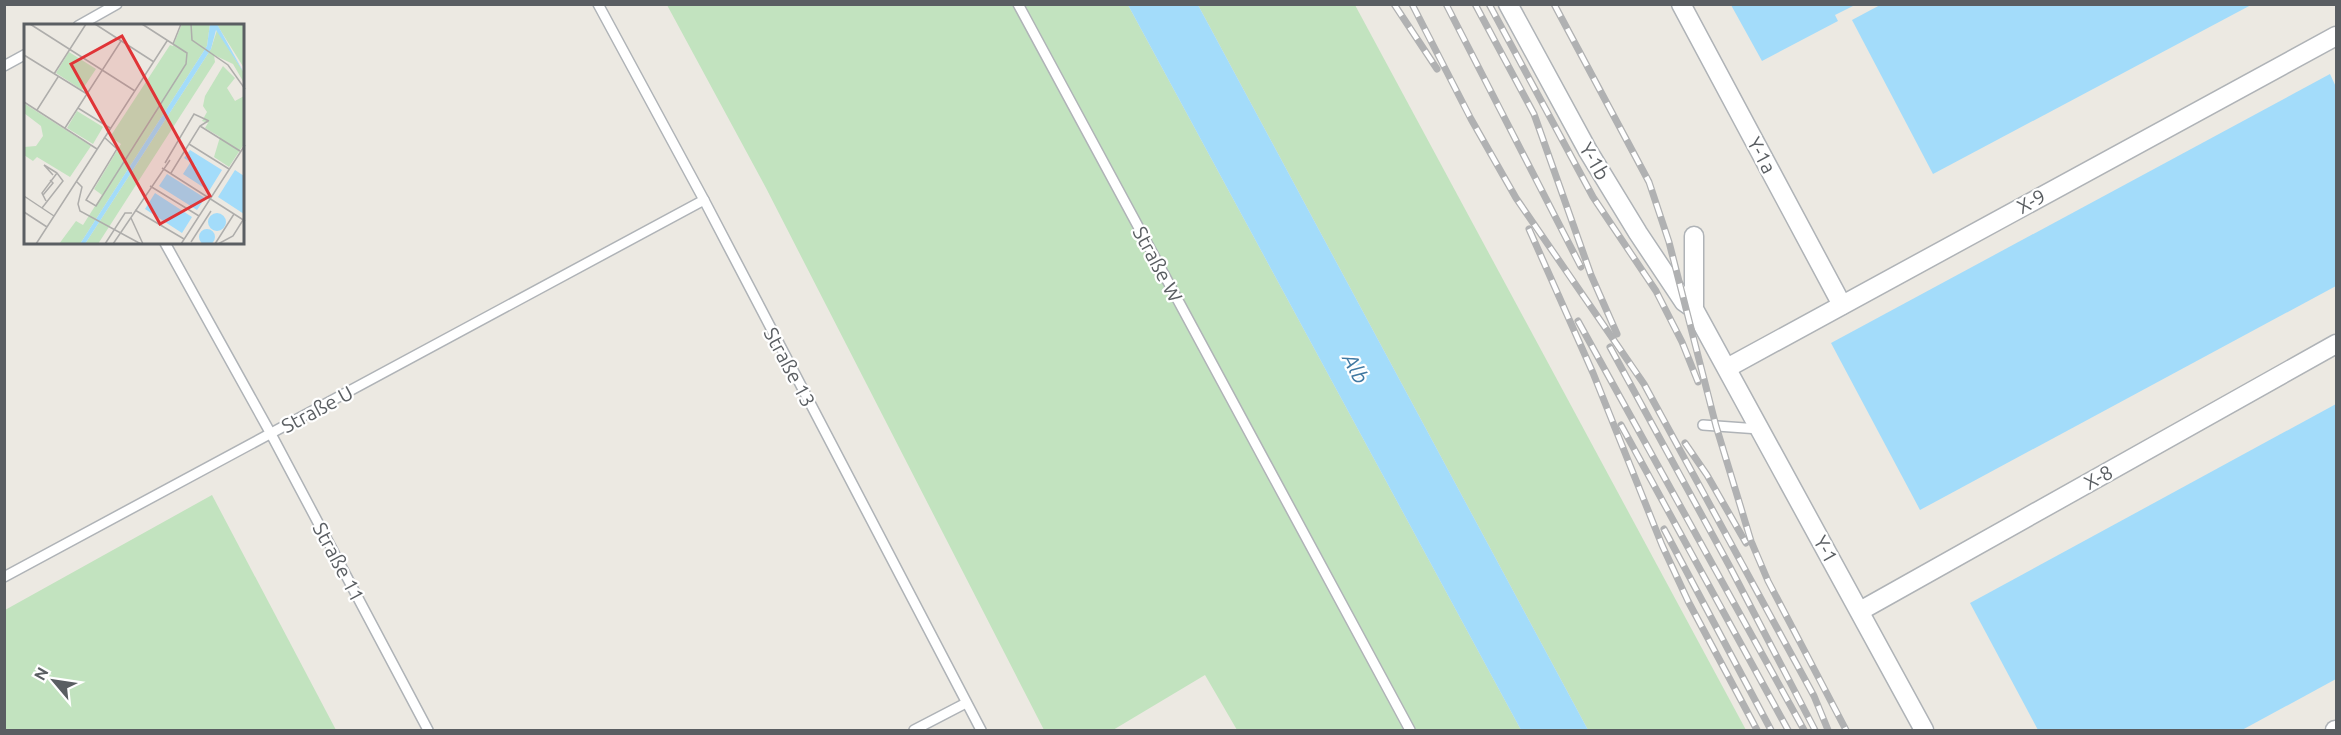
<svg xmlns="http://www.w3.org/2000/svg" width="2341" height="735" font-family="Ubuntu,sans-serif">
	<style>
		.green { fill: #c2e3bf }
		.water { fill: #a3dcfa }
		.lines { fill: none; stroke-linecap: round; stroke-linejoin: round }
		.lane-casing { stroke: #afb3b7; stroke-width: 12 }
		.street-casing { stroke: #afb3b7; stroke-width: 21 }
		.lane { stroke: #fff; stroke-width: 9 }
		.street { stroke: #fff; stroke-width: 18 }
		.rail-casing { stroke: #b0b1b2; stroke-width: 7 }
		.rail { stroke: #fff; stroke-width: 4.5; stroke-dasharray: 14; stroke-linecap: butt }
		.labels { text-anchor: middle; dominant-baseline: central; stroke-width: 4.5; stroke-linejoin: round; paint-order: stroke }
		.street-label { font-size: 20px; fill: #5a5e62; stroke: #fff }
		.water-label { font-size: 21px; font-style: italic; fill: #4079a2; stroke: #fff }
		.inset-road { fill: none; stroke: #aeadab; stroke-width: 1.5 }
		.view { fill: #e03437; fill-opacity: 0.15; stroke: #e03437; stroke-width: 3 }
		.inset-edge { fill: none; stroke: #5a5e62; stroke-width: 3 }
	</style>
	<rect width="100%" height="100%" fill="#ece9e2"/>
	<g class="green">
		<polygon points="667,5 1128,5 1521,730 1237,730 1205,675 1113,730 1044,730 766,188"/>
		<polygon points="1198,5 1355,5 1746,730 1588,730"/>
		<polygon points="212,495 336,730 5,730 5,610"/>
	</g>
	<g class="water">
		<polygon points="1882,4 2251,4 2251,5 1933,174 1852,20"/>
		<polygon points="1128,5 1198,5 1588,730 1521,730"/>
		<polygon points="1731,5 1855,5 1835,15 1838,21 1762,61"/>
		<polygon points="2330,74 2336,87 2336,286 1920,510 1831,343"/>
		<polygon points="2336,404 2336,679 2242,730 2038,730 1970,603"/>
	</g>
	<g class="lines">
		<defs>
			<g id="lane">
				<polyline points="598,4 704,200 981,730"/>
				<polyline points="1018,4 1410,730"/>
				<polyline points="78,26 117,4"/>
				<polyline points="4,66 26,54"/>
				<polyline points="165,243 271,434 428,730"/>
				<polyline points="1703,425 1759,429"/>
				<polyline points="4,577 704,200"/>
				<polyline points="914,730 966,703"/>
			</g>
			<g id="street">
				<polyline points="1508,4 1588,151 1638,233 1684,302 1694,309"/>
				<polyline points="1681,4 1842,305"/>
				<polyline points="1694,236 1694,309 1924,730"/>
				<polyline points="1727,368 2336,36"/>
				<polyline points="1860,611 2336,344"/>
				<polyline points="2335,730 2336,730"/>
			</g>
		</defs>
		<use href="#lane" class="lane-casing"/>
		<use href="#street" class="street-casing"/>
		<use href="#lane" class="lane"/>
		<use href="#street" class="street"/>
		<defs>
			<g id="rail">
				<polyline points="1394,4 1437,69"/>
				<polyline points="1412,4 1471,119 1516,198 1644,384 1814,696 1828,730"/>
				<polyline points="1446,4 1581,267"/>
				<polyline points="1475,4 1534,114 1591,275 1617,334"/>
				<polyline points="1489,4 1593,197 1656,291 1682,342 1698,382"/>
				<polyline points="1554,4 1649,182 1669,242 1716,426 1751,541 1768,581 1846,730"/>
				<polyline points="1529,229 1593,373 1662,545 1688,601 1757,730"/>
				<polyline points="1578,321 1804,730"/>
				<polyline points="1610,347 1730,567 1815,730"/>
				<polyline points="1621,425 1788,730"/>
				<polyline points="1685,443 1707,475 1746,543"/>
				<polyline points="1664,529 1771,730"/>
			</g>
		</defs>
		<use href="#rail" class="rail-casing"/>
		<use href="#rail" class="rail"/>
	</g>
	<g class="labels">
		<g class="street-label">
			<text transform="translate(1762 155) rotate(62)">Y-1a</text>
			<text transform="translate(1595 161) rotate(60)">Y-1b</text>
			<text transform="translate(2031 201) rotate(-28)">X-9</text>
			<text transform="translate(1158 264) rotate(62)">Straße W</text>
			<text transform="translate(790 367) rotate(62)">Straße 13</text>
			<text transform="translate(317 409) rotate(-28)">Straße U</text>
			<text transform="translate(2098 477) rotate(-29)">X-8</text>
			<text transform="translate(1826 549) rotate(61)">Y-1</text>
			<text transform="translate(339 562) rotate(62)">Straße 11</text>
		</g>
		<g class="water-label">
			<text transform="translate(1356 368) rotate(62)">Alb</text>
		</g>
	</g>
	<g transform="translate(24 24)">
		<rect width="220" height="220" fill="#ece9e2"/>
		<path d="M158 0H186L183 22 56 220H35L52 197 59 201 78 171 70 165 97 120 86 113 146 21 149 22ZM193 0H220V44L195 4ZM193 6 220 49V59L209 40 190 31 191 38 74 220H61L187 25ZM45 28 72 45 58 66 32 49ZM199 42 211 54 203 64 211 77 220 72V120L205 143 190 133 196 113 181 104 184 99 178 97 183 88 179 82 181 72ZM1 80 67 122 46 153 13 133 9 137 0 131V123L12 122 19 112 17 102 0 89ZM53 87 79 103 69 120 43 104Z" fill="#c2e3bf"/>
		<path d="M186 0H193L220 49 192 6 187 25 61 220H56L183 22ZM166 126 198 146 185 167 159 150 166 139 174 143 160 134ZM211 146 220 152V190L194 173ZM143 150 181 174 173 186 135 162ZM131 169 168 193 158 209 121 185ZM184 198a9 9 0 1 1 18 0a9 9 0 1 1-18 0ZM175 213a8 8 0 1 1 16 0a8 8 0 1 1-16 0Z" fill="#a3dcfa"/>
		<path class="inset-road" d="M6 0 111 67M71 0 130 38M167 0 168 16 204 41 221 65M149 20 157 0M0 31 63 70M30 50 62 0M0 78 73 125M54 84 86 104M13 86 34 53M176 102 216 127M41 104 97 17M80 113 93 125 62 176 72 182 162 40 163 29 118 0M165 120 205 145M141 139 170 90 185 97M138 144 221 197M147 149 176 102 184 97M29 151 20 141 33 149M52 157 58 163 54 180 56 187 117 220M126 162 175 192M19 171 29 159 26 156M0 172 30 192M18 184 39 157 33 149 18 169 22 177M111 186 160 215M0 188 23 203M107 194 119 220M167 218 187 187M12 220 143 17M81 220 101 189H108M89 220 146 136M157 220 221 121M191 220 210 190M194 220 209 212 219 196"/>
		<path class="view" d="M98 12 186 172 136 200 47 40Z"/>
		<rect width="220" height="220" class="inset-edge"/>
	</g>
	<rect width="2341" height="735" fill="none" stroke="#5a5e62" stroke-width="12"/>
	<g transform="translate(54 681) rotate(299)" stroke="#ffffff" stroke-width="4.5" paint-order="stroke">
	<path d="M0-4.5L10 22L0 15L-10 22Z" fill="#5a5e62"/>
	<text y="-9" font-size="16" font-weight="bold" text-anchor="middle" fill="#5a5e62">N</text>
	</g>
</svg>
